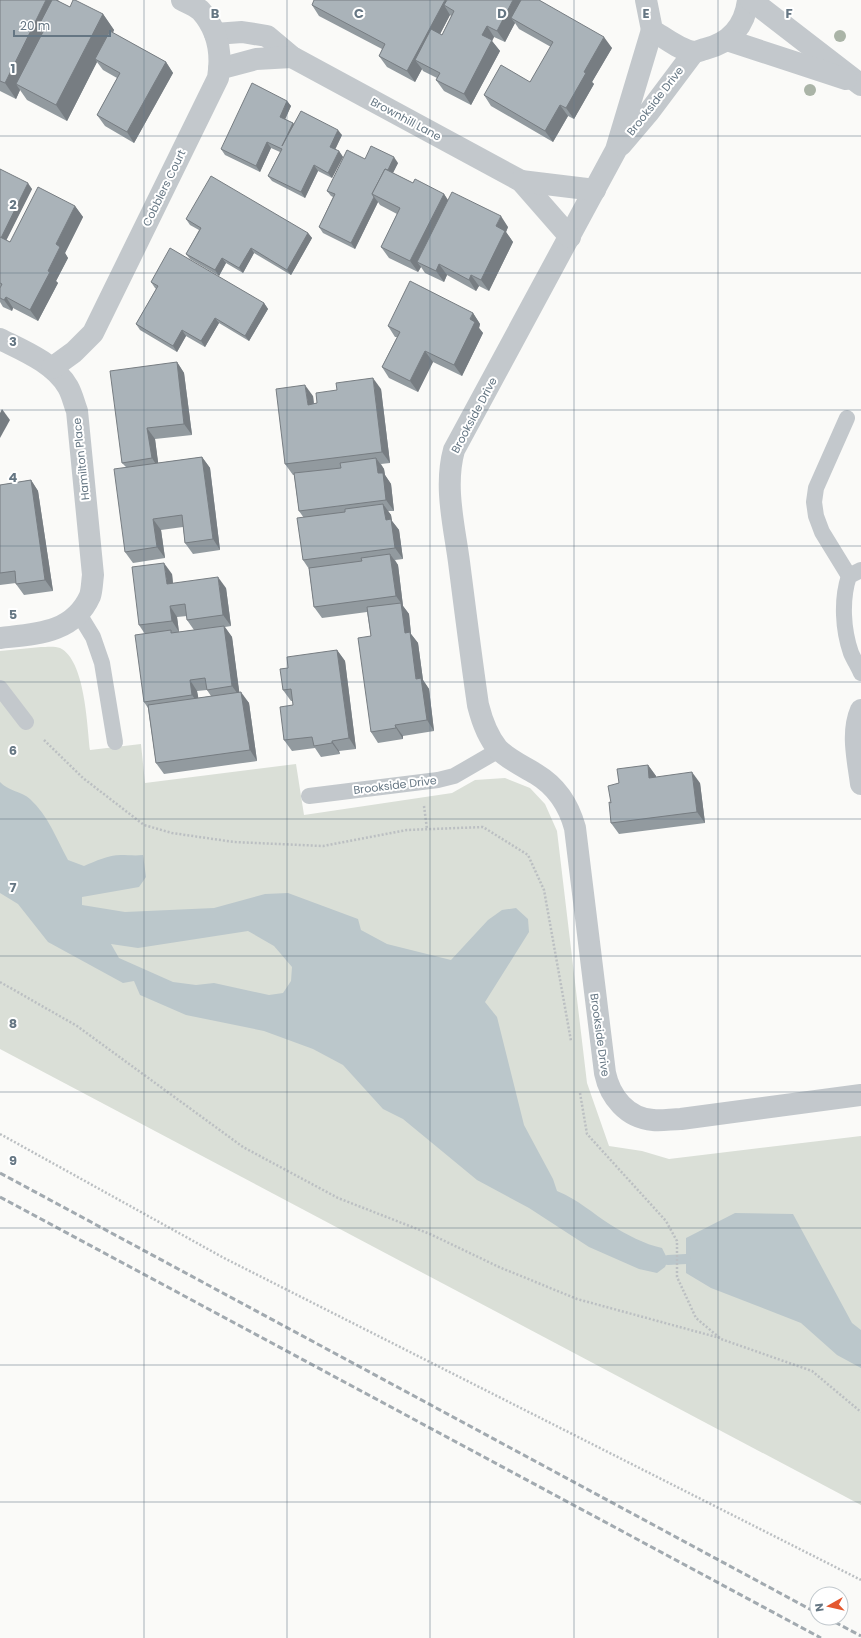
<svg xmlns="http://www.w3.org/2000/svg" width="861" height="1638" font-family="Poppins,sans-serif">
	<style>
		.green { fill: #dadfd7 }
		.water { fill: #bbc7cb; fill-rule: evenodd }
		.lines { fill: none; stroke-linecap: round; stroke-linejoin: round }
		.stream { stroke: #bbc7cb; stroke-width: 10 }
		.path { stroke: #bbbfc2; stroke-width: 2.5; stroke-dasharray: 2 2; stroke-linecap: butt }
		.service { stroke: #c3c8cc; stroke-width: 16 }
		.minor { stroke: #c3c8cc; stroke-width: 22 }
		.tertiary { stroke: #c3c8cc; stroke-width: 22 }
		.rail { stroke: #a2aab0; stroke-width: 3; stroke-dasharray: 6 3; stroke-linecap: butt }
		.tree { fill: #aab4a7 }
		.wall { fill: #929a9f; fill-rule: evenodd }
		.shaded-wall { fill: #777d82 }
		.building { fill: #aab3b9; stroke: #777d82 }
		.grid { fill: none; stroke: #657683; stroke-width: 1; stroke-opacity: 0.55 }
		.labels { text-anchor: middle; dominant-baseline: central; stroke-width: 4; stroke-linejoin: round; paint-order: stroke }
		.street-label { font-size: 11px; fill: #657683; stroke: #fff }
		.grid-label { font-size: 13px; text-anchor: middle; font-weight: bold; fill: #657683; stroke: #fff; stroke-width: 4; stroke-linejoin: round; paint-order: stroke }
	</style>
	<rect width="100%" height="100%" fill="#fafaf8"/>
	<path class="green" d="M41 647C46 647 55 646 60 648 85 660 87 724 90 750L141 744 145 783 296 764 304 815 452 793 475 780 505 778 530 788 545 804 557 831 587 1083 609 1146 642 1151 669 1159 861 1136V1505L0 1049V651Z"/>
	<g class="water">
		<path d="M0 782C8 791 21 791 30 799 48 815 57 840 68 860L84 866C96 861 108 855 121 855 129 855 135 856 143 855L146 877 139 887 82 897V905L125 912 214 908 265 894 288 893 358 919 361 930 387 944 451 960 488 920 502 910 516 908 528 919 529 932 485 1002 497 1017 524 1125 553 1179 557 1191C579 1200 592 1213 611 1225 627 1235 644 1244 662 1248L668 1260 665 1267 657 1273 639 1269 589 1247 529 1208 477 1180 403 1119 383 1109 343 1065 313 1049 264 1031 186 1015 140 995 134 981 123 983 48 942 18 904 0 893ZM248 931 274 946 292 967 291 981 283 993 269 995 214 983 196 985 173 982 119 958 111 944 138 948Z"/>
		<polygon points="735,1213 793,1214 852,1323 861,1330 861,1368 837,1355 801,1323 711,1288 686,1273 686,1238"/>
	</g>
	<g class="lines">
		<polyline class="stream" points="668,1260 686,1259"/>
		<g class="path">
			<polyline points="44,740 83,778 144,825 172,833 234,842 323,846 407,830 483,827 528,855 544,890 571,1041"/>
			<polyline points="424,806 427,829"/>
			<polyline points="0,982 77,1026 243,1147 338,1198 430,1234 499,1267 577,1299 720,1338"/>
			<polyline points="580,1093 587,1134 666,1221 677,1241 677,1277 696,1318 721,1339 812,1371 861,1412"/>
			<polyline points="0,1134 224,1258 861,1580"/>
		</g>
		<g class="service">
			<polyline points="847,418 816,488 814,502 816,516 822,532 849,576"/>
			<path d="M861 570 849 576C841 600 843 630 851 653 854 660 858 666 861 673"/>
			<polyline points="79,614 93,637 102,663 115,742"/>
			<polyline points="0,688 26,722"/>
			<polyline points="309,796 438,780 454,776 499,750"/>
		</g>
		<g class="minor">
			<path d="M652 30 616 150 454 450C444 486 454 525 459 562 465 609 471 657 478 705 482 721 487 736 498 749 509 760 523 766 536 774 556 786 569 806 575 828L605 1073C610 1097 627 1118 653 1120 662 1121 672 1119 681 1119L861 1095"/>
			<polyline points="215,34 242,32 267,36 292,57 521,181 570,237"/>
			<polyline points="219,69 256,59 292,57"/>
			<polyline points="621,145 649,112 694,52"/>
			<polyline points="521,181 595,190"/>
			<path d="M0 339C24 351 54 363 68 387 72 394 74 403 77 411L93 575C92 582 92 590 90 596 73 634 35 634 0 638"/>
			<path d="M52 368 74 352 93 333 218 78C222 54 218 30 201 11 196 6 188 3 182 0"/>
			<path d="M861 710C851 733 858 760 861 784"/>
		</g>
		<g class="tertiary">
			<path d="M646 0 652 30C665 38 678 49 693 52 697 52 701 50 705 49 730 43 745 26 748 0"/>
			<polyline points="751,0 861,85"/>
			<polyline points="727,40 846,79"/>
		</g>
		<g class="rail">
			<polyline points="0,1173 817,1613"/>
			<polyline points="0,1197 821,1638"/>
			<polyline points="827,1618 861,1636"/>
		</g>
	</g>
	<g class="tree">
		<circle cx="840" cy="36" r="6"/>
		<circle cx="810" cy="90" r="6"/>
	</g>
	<g class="wall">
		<polygon points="0,0 58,0 58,1 70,7 103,14 114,30 113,33 166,62 173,73 134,143 105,126 97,115 117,78 103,70 97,62 67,121 27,100 20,90 16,99 0,91"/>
		<path d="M539 0 612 48 592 82 594 84 574 119 568 116 553 142 491 106 484 95 530 82 551 47 519 29 515 23 505 42 494 37 492 41 500 51 471 105 444 91 436 80 437 78 423 71 422 69 415 82 387 67 379 56 382 49 319 16 312 5ZM450 15 451 16 442 35 440 34Z"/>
		<polygon points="287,101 291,106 285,119 293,123 294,124 342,135 335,149 339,151 343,157 332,178 318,171 305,198 272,181 268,176 280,152 271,148 260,172 225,155 221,149"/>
		<polygon points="365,159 398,163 393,173 413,183 444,194 448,200 508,227 506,232 513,242 489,291 479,286 476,291 447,275 444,282 425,273 421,267 418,272 389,258 381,247 397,214 380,205 378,202 355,249 323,233 319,227 333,197 331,196 327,191"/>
		<polygon points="0,169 32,189 6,240 10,242 75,206 83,217 65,253 68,258 56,281 58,283 38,321 13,308 12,311 3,307 0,302"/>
		<polygon points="186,219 308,233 312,238 291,275 254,253 243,273 226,263 219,276 190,259 186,254 199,230 190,225"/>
		<polygon points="151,282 264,303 268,309 249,341 219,323 205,347 186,336 177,352 140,330 136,324 156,289 155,288"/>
		<polygon points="473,313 480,324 479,328 483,333 462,376 433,362 418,392 389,378 382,367 397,337 395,337 388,326"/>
		<polygon points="177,362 184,373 192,435 155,439 158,463 202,457 210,468 220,550 193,554 185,543 183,527 161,530 165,558 133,563 125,552 126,467 122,463"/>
		<polygon points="381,389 390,463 381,464 384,469 385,475 391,484 394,511 388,511 391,515 392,521 399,530 403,559 395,560 398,565 403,606 409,614 411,634 418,643 423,680 429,689 434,731 403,736 403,739 378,743 371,732 371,636 367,612 322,618 314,607 309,569 303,560 304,518 299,511 294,475 293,475 285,464 313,396 314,404"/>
		<polygon points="31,480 38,491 53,591 24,595 16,584 16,583 0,585 0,485"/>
		<path d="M172 574 173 583 226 588 231 626 225 627 232 637 239 692 249 703 257 761 164 774 156 763 148 708 144 702 145 634 139 625ZM187 616V620L194 630 179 632 177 617ZM207 690 211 696 198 698 197 691Z"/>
		<polygon points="337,650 345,661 356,749 339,751 340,754 321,757 315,748 292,751 284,740 293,705 293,701 291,701 283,690 288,668"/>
		<polygon points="648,765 656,776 656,777 700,783 705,823 619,834 611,823 611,803 619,783"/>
	</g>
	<g class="shaded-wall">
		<polygon points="46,0 58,0 62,6 44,30 38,27 46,39 16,84 20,90 16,99 5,83"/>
		<polygon points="445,0 458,0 444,5 450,15 424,65 415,60 422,69 415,82 407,71"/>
		<polygon points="513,0 527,0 511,18 515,23 505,42 497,31"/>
		<polygon points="103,14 114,30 98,61 95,59 97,62 67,121 56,105"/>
		<polygon points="487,26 494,37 492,41 500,51 471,105 464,94 482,35"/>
		<polygon points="604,37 612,48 592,82 594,84 574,119 566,108 584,72"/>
		<polygon points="166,62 173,73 134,143 127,132"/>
		<polygon points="287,101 291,106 284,122 280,117"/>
		<polygon points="560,105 568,116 553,142 545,131"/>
		<polygon points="293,123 297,128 282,146"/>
		<polygon points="338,130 342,135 334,152 330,147"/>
		<polygon points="267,142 271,148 260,172 256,166"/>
		<polygon points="339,151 343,157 332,178 328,173"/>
		<polygon points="394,157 398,163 380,198 375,195"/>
		<polygon points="314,165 318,171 305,198 301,192"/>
		<polygon points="28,183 32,189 0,253 0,239"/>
		<polygon points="444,194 451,205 417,262 421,267 418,272 410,261"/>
		<polygon points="374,197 378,202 355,249 351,243"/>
		<polygon points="75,206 83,217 65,253 68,258 56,281 58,283 38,321 30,310 56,244"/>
		<polygon points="501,216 508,227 506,232 513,242 489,291 481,280 496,226"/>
		<polygon points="308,233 312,238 291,275 287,270"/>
		<polygon points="251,248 254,253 243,273 239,268"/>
		<polygon points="222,258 226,263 219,276 215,270"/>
		<polygon points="439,264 447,275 444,282 436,271"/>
		<polygon points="471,275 479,286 476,291 469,280"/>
		<polygon points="6,297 13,308 12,311 4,300"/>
		<polygon points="264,303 268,309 249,341 245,336"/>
		<polygon points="473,313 480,324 479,328 483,333 462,376 454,365"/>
		<polygon points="215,318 219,323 205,347 201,341"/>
		<polygon points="182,330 186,336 177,352 173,346"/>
		<polygon points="425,351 433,362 418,392 410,381"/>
		<polygon points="177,362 184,373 192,435 184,424"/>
		<polygon points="373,378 381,389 390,463 382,452"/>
		<polygon points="305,385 313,396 315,416 308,405"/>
		<polygon points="2,409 10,420 0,438 0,413"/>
		<polygon points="147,428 155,439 159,469 152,458"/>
		<polygon points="202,457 210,468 220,550 213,539"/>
		<polygon points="376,458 384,469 385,475 391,484 394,511 386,500 378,473"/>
		<polygon points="31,480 38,491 53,591 45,580"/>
		<polygon points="383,504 391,515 392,521 399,530 403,559 395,548 386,520"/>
		<polygon points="153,519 161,530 165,558 157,547"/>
		<polygon points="390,554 398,565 403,606 409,614 411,634 418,643 423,680 429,689 434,731 427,720 405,633 401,603 396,596"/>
		<polygon points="164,563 172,574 174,595 167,584"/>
		<polygon points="218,577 226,588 231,626 223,615"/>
		<polygon points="170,606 177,617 179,632 172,621"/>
		<polygon points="224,626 232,637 240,697 232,686"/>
		<polygon points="337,650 345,661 356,749 349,738"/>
		<polygon points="190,680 197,691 200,706 192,695"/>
		<polygon points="241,692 249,703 257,761 250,750"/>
		<polygon points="395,725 403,736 403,739 396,728"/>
		<polygon points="332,741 339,751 340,754 332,743"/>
		<polygon points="648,765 656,776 657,789 649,778"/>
		<polygon points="692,772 700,783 705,823 697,812"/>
	</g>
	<g class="building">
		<polygon points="0,0 46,0 5,83 0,81"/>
		<polygon points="52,0 56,0 70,7 73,0 75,0 103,14 56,105 16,84 44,30 38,27"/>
		<polygon points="314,0 445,0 407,71 379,56 385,44 312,5"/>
		<polygon points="447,0 513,0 497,31 487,26 482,35 492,40 464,94 436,80 440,73 415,60 431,29 442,35 454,11 444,5"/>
		<polygon points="521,0 539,0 604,37 584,72 586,73 566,108 560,105 545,131 484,95 501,65 530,82 553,42 511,18"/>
		<polygon points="110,31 166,62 127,132 97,115 120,73 95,59"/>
		<polygon points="252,83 287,101 280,117 293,123 282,146 301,111 338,130 330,147 339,151 328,173 314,165 301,192 268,176 282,149 267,142 256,166 221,149"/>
		<polygon points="371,146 394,157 388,170 385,169 372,194 374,197 351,243 319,227 335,194 327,191 347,150 365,159"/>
		<polygon points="0,169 28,183 1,238 0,237"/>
		<polygon points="385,169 413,183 415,179 444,194 410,261 381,247 400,208 372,194"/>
		<polygon points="211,176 308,233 287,270 251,248 239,268 222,258 215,270 186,254 201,228 186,219"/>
		<polygon points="38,187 75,206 56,244 60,247 48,271 50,272 30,310 6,297 4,300 0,298 0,288 2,284 0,283 0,237 10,242"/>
		<polygon points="452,192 501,216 496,226 505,231 481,280 471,275 469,280 439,264 436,271 417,262"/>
		<polygon points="170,248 264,303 245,336 215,318 201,341 182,330 173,346 136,324 158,286 151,282"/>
		<polygon points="410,281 473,313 470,319 475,322 454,365 425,351 410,381 382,367 400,332 388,326"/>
		<polygon points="177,362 184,424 147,428 152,458 122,463 110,371"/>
		<polygon points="373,378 382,452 285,464 276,389 305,385 308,405 317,403 316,393 337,390 336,383"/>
		<polygon points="202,457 213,539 185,543 182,515 153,519 157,547 125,552 114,469"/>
		<polygon points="376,458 378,473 383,473 386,500 299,511 294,473 341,468 340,463"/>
		<polygon points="31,480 45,580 16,584 15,571 0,573 0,485"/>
		<polygon points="383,504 386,520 391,519 395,548 303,560 297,518 345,512 345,509"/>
		<polygon points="390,554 396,596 314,607 309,568 362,561 361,558"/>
		<polygon points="164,563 167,584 218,577 223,615 187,620 185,604 170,606 172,621 139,625 132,567"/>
		<polygon points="401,603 405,633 410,632 416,679 421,678 427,720 395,725 396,728 371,732 358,638 371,636 367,607"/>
		<polygon points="224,626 232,686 207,690 205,678 190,680 192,695 144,702 135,635 171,630 171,633"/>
		<polygon points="337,650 349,738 332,741 332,743 314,746 312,737 284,740 280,707 293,705 291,689 283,690 280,669 288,668 287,657"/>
		<polygon points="241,692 250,750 156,763 148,705"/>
		<polygon points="648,765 649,778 692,772 697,812 611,823 609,802 611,803 608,786 619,783 617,769"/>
	</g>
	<path class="grid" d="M144 0V1638M287 0V1638M430 0V1638M574 0V1638M718 0V1638M0 136H861M0 273H861M0 410H861M0 546H861M0 682H861M0 819H861M0 956H861M0 1092H861M0 1228H861M0 1365H861M0 1502H861"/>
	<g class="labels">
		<g class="street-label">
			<text transform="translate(655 101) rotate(-52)">Brookside Drive</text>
			<text transform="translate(406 119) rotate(28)">Brownhill Lane</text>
			<text transform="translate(164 188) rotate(-64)">Cobblers Court</text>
			<text transform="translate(474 415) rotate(-62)">Brookside Drive</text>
			<text transform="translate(81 459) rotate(-96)">Hamilton Place</text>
			<text transform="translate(395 785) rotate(-7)">Brookside Drive</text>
			<text transform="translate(600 1035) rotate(82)">Brookside Drive</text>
		</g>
	</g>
	<g class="grid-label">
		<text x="215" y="18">B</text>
		<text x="359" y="18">C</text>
		<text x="502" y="18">D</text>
		<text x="646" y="18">E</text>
		<text x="789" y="18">F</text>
		<text x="13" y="73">1</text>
		<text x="13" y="209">2</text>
		<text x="13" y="346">3</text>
		<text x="13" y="482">4</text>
		<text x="13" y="619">5</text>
		<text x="13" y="755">6</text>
		<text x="13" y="892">7</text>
		<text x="13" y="1028">8</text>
		<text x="13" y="1165">9</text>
	</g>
	<g transform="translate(829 1606) rotate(262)"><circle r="19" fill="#ffffff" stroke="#c1c8cd"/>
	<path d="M0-3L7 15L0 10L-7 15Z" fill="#e4572e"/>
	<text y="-6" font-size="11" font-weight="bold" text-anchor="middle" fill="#657683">N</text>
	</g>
	<path d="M14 30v6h96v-6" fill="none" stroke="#657683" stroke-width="2"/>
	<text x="20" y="30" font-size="12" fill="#657683" stroke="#ffffff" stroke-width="3" paint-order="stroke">20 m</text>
</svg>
